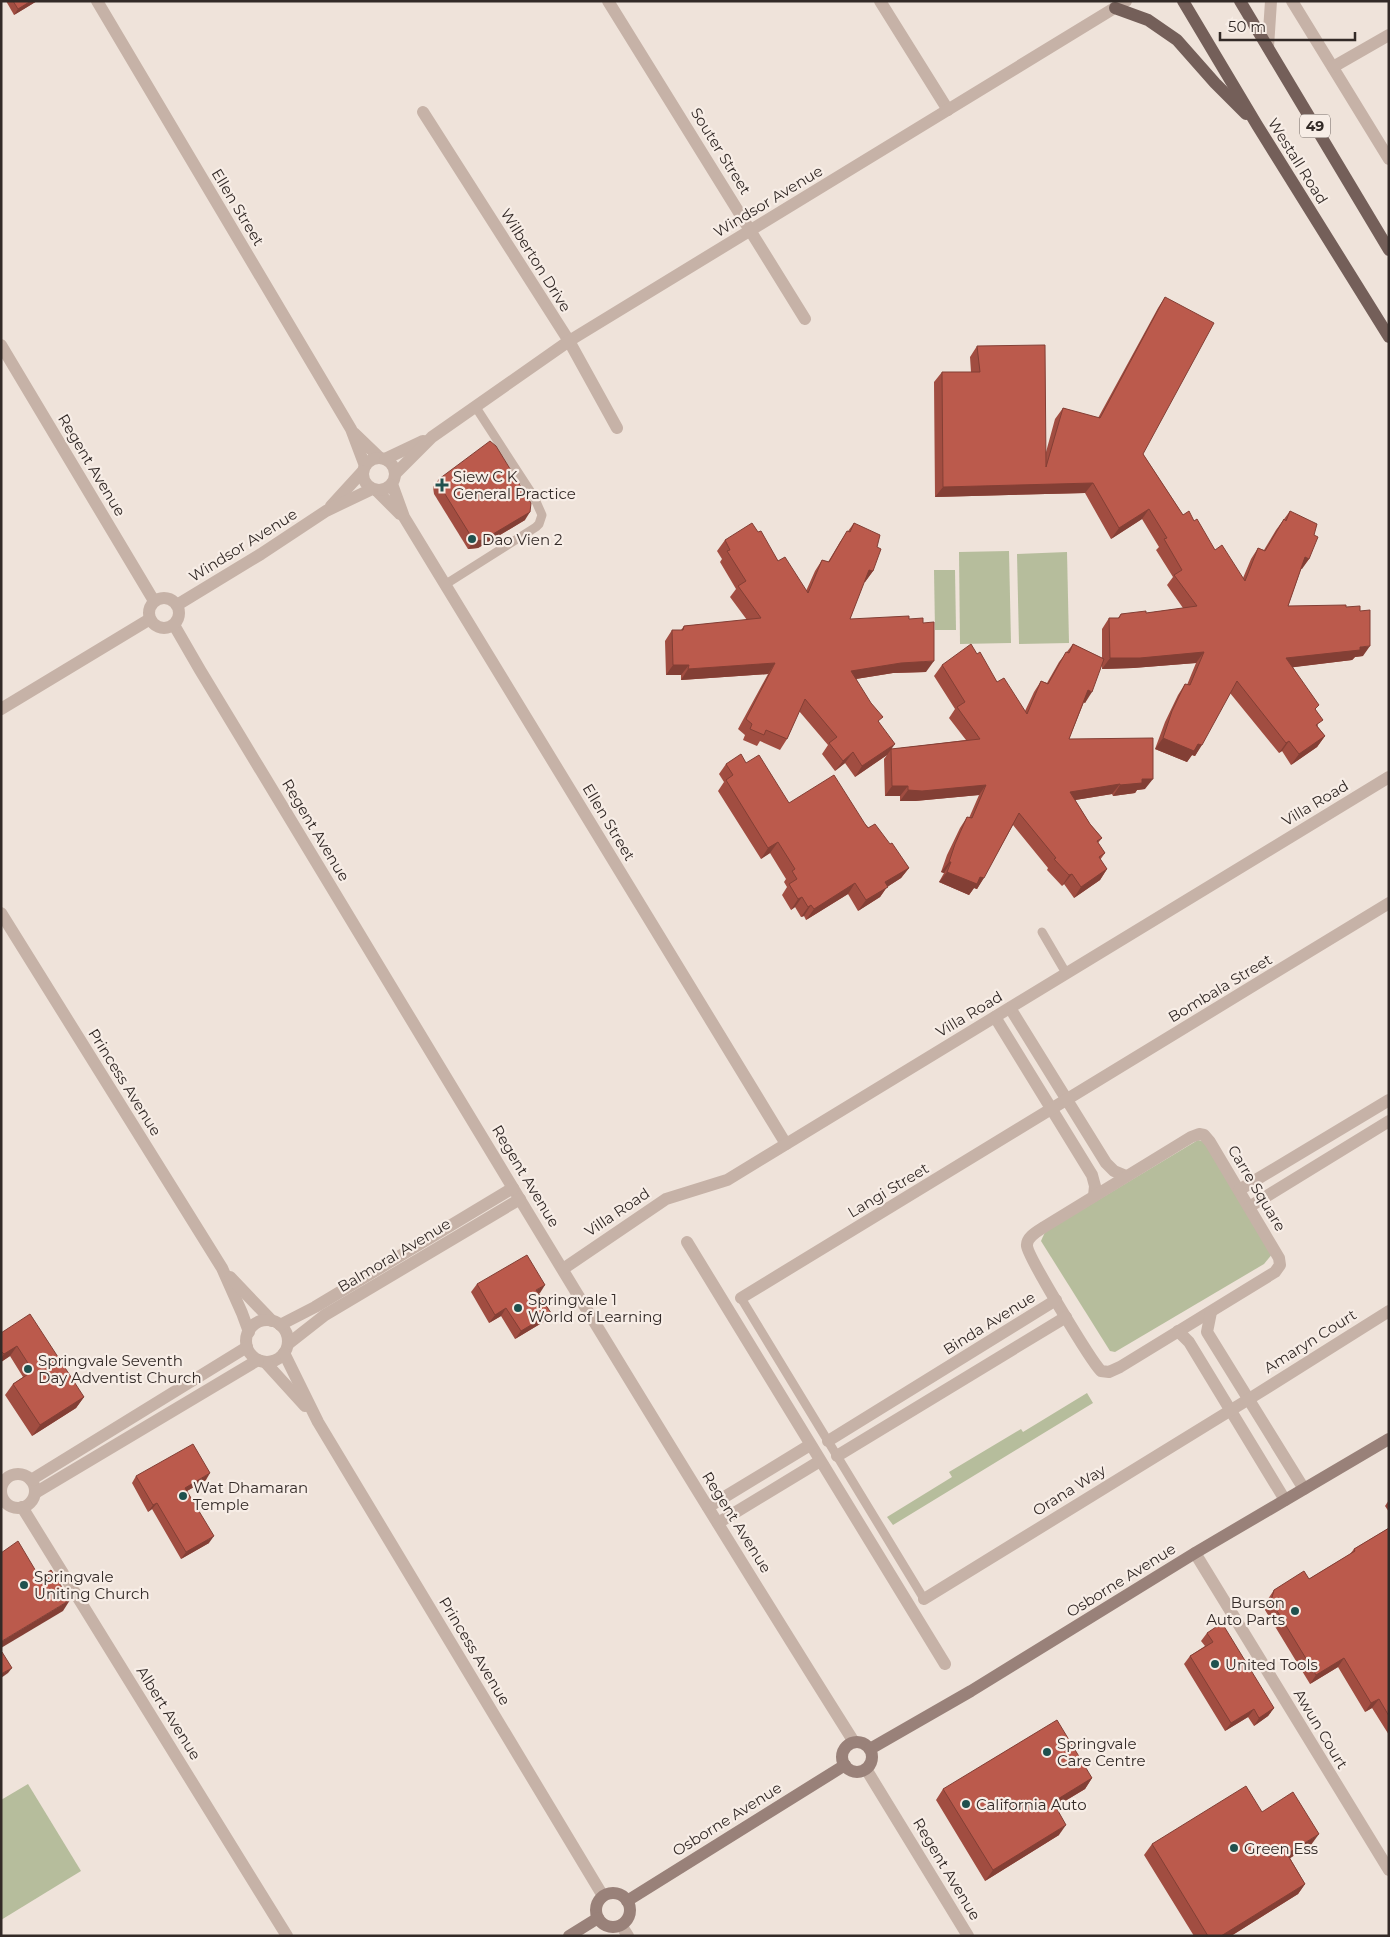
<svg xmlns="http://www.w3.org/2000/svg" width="1390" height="1937" font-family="Montserrat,sans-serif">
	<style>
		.green { fill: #b6bd9c }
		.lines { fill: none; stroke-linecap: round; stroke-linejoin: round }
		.service { stroke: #c6b2a7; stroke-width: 9 }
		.minor { stroke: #c6b2a7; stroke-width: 12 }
		.tertiary { stroke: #c6b2a7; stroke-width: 12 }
		.secondary { stroke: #998179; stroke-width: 12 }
		.primary { stroke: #745f59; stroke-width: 12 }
		.wall { fill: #a14d41 }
		.shaded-wall { fill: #833f35 }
		.building { fill: #bb5a4c; stroke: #833f35 }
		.poi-dot { fill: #20514e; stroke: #f7ede6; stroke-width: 2 }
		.labels { text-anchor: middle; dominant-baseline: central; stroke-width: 4.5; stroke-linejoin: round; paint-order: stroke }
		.shield { fill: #f7ede6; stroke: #6e6460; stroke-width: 1 }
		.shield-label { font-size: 14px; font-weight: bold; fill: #332a27 }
		.street-label { font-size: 15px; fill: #332a27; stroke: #f7ede6 }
		.poi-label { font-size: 15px; fill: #332a27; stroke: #f7ede6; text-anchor: start }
	</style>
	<rect width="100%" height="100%" fill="#efe3da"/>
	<g class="green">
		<polygon points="1009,551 1011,643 960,644 959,552"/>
		<polygon points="1067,552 1069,643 1019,644 1017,554"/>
		<polygon points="934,570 955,570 956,630 935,630"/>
		<polygon points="1198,1140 1208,1143 1273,1253 1264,1264 1115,1352 1110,1351 1041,1241 1045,1232"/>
		<polygon points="1087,1393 1093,1403 893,1525 887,1517 952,1477 949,1472 1021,1429 1023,1432"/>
		<polygon points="28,1784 81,1871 1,1920 1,1800"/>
	</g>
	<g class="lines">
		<g class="service">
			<polyline points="446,584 536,527 539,524 542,515 534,497 475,406"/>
			<polyline points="1042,932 1066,973"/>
			<polyline points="741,1298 924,1599"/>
		</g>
		<g class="minor">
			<polyline points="97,1 351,429 365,466"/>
			<polyline points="608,1 805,319"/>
			<polyline points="880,1 948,110"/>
			<polyline points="1292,1 1389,159"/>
			<polyline points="1268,47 1271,1"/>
			<polyline points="1333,67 1389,35"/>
			<polyline points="423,112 569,341 617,428"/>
			<polyline points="1,345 154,601"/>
			<polyline points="354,433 380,458"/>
			<polyline points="392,484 404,517 786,1144"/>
			<polyline points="377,491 400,514"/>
			<path d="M174 625 200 670C417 1028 631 1388 854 1742"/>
			<polyline points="1,913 222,1268 242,1313 249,1332"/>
			<polyline points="1010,1008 1106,1163 1114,1171 1126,1176"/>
			<polyline points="995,1017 1092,1175 1095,1186 1094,1196"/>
			<path d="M1199 1134 1204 1135 1210 1142 1279 1258 1280 1265 1275 1272 1120 1367 1109 1372 1101 1371C1091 1361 1028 1257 1027 1246 1026 1237 1038 1231 1044 1227L1191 1137Z"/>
			<polyline points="1239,1190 1389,1100"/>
			<polyline points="1249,1207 1389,1121"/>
			<polyline points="687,1242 945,1664"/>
			<polyline points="563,1269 666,1199 727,1180 1389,777"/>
			<polyline points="230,1277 272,1321"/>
			<polyline points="741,1298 1389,903"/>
			<polyline points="1211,1312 1207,1332 1304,1489"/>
			<circle cx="267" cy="1341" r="21"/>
			<polyline points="280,1325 315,1307 513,1188"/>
			<polyline points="1178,1331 1189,1342 1285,1500"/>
			<polyline points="288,1344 325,1315 520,1199"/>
			<polyline points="284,1353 318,1422 603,1896"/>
			<polyline points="265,1362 305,1406"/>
			<polyline points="828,1441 1056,1300"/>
			<polyline points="837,1456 1066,1317"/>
			<circle cx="18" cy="1491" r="17"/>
			<polyline points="31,1480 247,1347"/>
			<polyline points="35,1493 258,1360"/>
			<polyline points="22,1507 287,1936"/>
			<polyline points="708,1507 810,1445"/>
			<polyline points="718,1523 820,1461"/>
			<polyline points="1195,1553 1389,1870"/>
			<polyline points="924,1599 1249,1399 1389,1311"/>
			<polyline points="866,1769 968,1936"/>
			<polyline points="621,1925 628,1936"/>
		</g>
		<g class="tertiary">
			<circle cx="379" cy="474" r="16"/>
			<polyline points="385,459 423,441"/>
			<polyline points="395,474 432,437 569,341 1126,1"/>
			<polyline points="331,506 363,471"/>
			<circle cx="164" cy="613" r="15"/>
			<polyline points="177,605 261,554 326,511 372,489"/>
			<polyline points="1,709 150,619"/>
		</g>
		<g class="secondary">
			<circle cx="857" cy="1757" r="15"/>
			<polyline points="870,1749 971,1691 1195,1553 1389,1439"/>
			<circle cx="613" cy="1910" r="17"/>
			<polyline points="627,1901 845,1765"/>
			<polyline points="569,1936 598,1918"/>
		</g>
		<g class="primary">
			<polyline points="1183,1 1257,125 1389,337"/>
			<polyline points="1240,1 1389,250"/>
			<polyline points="1115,8 1148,20 1177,40 1215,83 1246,114"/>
		</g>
	</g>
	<g class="wall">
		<polygon points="6,1 37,1 14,15"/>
		<polygon points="1165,297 1143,454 1183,515 1194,521 1215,550 1243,578 1251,559 1258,548 1264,550 1276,530 1290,511 1309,559 1301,569 1288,606 1346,607 1363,656 1355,657 1352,660 1293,667 1316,710 1318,727 1325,736 1317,747 1291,765 1282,751 1279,753 1230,693 1195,756 1192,755 1187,762 1155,749 1165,722 1178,695 1185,684 1187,685 1196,663 1133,668 1102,669 1102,664 1085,703 1084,702 1069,739 1145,789 1137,790 1135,793 1113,796 1112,794 1075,800 1090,824 1102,838 1098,843 1105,853 1100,860 1107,869 1100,880 1074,898 1064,884 1062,886 1047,870 1048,868 1013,825 977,889 974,888 969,895 939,882 944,873 941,872 947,855 960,828 967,817 969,818 979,795 915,801 900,801 900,796 885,796 884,759 887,755 855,777 845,763 835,771 822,754 828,745 799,711 787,739 780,750 760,741 757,746 743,740 745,735 738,729 768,674 681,680 681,675 666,675 665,641 672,630 681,630 684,626 747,620 730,597 736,589 720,562 722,559 717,551 725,540 758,532 778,561 806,591 815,571 822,560 828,562 840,542 854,523 877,547 873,571 865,582 864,581 850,619 909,619 926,672 893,673 856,679 879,722 892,749 966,740 949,718 955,709 934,676 942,665 977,654 997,682 1025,711 1034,692 1041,681 1047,683 1059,662 1073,644 1102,658 1102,629 1109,618 1118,618 1121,614 1146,613 1183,608 1167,585 1173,577 1156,550 1159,547 1142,519 1111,539 1085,493 935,497 934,382 942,372 971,372 970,357 977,346 1046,452 1055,419 1063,408 1098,418 1158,308"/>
		<polygon points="439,479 525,520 478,548 468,549 434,494 433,487"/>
		<polygon points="746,763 789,803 865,824 909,868 901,878 887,887 880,897 858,911 848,894 806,920 804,916 801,917 795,907 791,910 782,895 787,887 784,882 786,879 770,853 761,859 718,791 724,782 719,774 726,764"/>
		<polygon points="477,1284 540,1293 539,1293 551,1313 545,1321 515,1339 501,1316 489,1323 471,1292"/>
		<polygon points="1,1333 84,1397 76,1408 32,1436 5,1395 13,1384 23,1377 10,1356 1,1362"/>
		<polygon points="136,1476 206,1480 187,1491 209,1543 181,1559 152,1509 148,1512 132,1483"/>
		<polygon points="1389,1500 1389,1512 1385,1506"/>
		<polygon points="1389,1528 1389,1735 1372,1708 1365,1712 1338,1667 1310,1684 1265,1610 1268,1599 1274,1590 1309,1579 1350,1554 1354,1549"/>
		<polygon points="1207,1633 1274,1708 1268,1716 1254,1726 1248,1717 1225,1731 1184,1664 1190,1656 1205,1646 1201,1641"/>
		<polygon points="1092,1778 1085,1789 1055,1807 1059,1835 985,1881 936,1800 943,1789"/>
		<polygon points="1262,1812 1311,1845 1290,1858 1305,1884 1298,1894 1231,1936 1194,1936 1144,1855 1152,1844"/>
	</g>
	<g class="shaded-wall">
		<polygon points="31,1 37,1 14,15 18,9"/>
		<polygon points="1093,483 1085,493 935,497 943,487"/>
		<polygon points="1149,509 1142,519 1111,539 1119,528"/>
		<polygon points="530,512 525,520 478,548 468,549 474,541"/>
		<polygon points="1305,557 1309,559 1302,569 1297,568"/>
		<polygon points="869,570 873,571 865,582 861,580"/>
		<polygon points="1370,646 1363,656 1355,657 1352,660 1279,669 1286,658 1360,647"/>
		<polygon points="1204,652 1196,663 1133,668 1102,669 1110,658"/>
		<polygon points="934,661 926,672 893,673 843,681 851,671 901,663"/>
		<polygon points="775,663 768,674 681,680 688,669"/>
		<polygon points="673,665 689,665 681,675 666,675"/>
		<polygon points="1088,690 1092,692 1085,703 1081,701"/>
		<polygon points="1325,736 1317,747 1291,765 1299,754"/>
		<polygon points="1163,738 1198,744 1202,745 1195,756 1192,755 1187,762 1155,749"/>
		<polygon points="1289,741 1282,751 1279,753 1286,743"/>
		<polygon points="895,744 887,755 855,777 862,766"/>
		<polygon points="853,752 845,763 835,771 843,761"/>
		<polygon points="1142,779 1153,779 1145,789 1137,790 1135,793 1113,796 1120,785"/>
		<polygon points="1120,784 1112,794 1063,802 1070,792"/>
		<polygon points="986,785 979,795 915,801 900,801 908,790"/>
		<polygon points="892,786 908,786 900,796 885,796"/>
		<polygon points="778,842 770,853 761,859 768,848"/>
		<polygon points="949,862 951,862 944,873 941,872"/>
		<polygon points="909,868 901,878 887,887 880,897 858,911 866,900 885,882"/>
		<polygon points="1107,869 1100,880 1074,898 1081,887"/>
		<polygon points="947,872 980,877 984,878 977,889 974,888 969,895 939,882"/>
		<polygon points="1072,874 1064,884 1062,886 1069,875"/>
		<polygon points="855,883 848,894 806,920 814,909"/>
		<polygon points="802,897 795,907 791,910 798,899"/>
		<polygon points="811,905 804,916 801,917 808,907"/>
		<polygon points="545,1285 540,1293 531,1298 536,1290"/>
		<polygon points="506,1308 501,1316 489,1323 495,1315"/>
		<polygon points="551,1313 545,1321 515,1339 521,1331"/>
		<polygon points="17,1346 10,1356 1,1362 1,1358 4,1354"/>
		<polygon points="84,1397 76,1408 32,1436 40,1425"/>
		<polygon points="210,1473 206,1480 180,1495 185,1488"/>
		<polygon points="157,1503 152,1509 148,1512 153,1505"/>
		<polygon points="214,1536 209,1543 181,1559 186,1552"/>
		<polygon points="70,1600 63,1611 1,1648 1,1643 2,1641"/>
		<polygon points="1344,1658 1338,1667 1310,1684 1316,1675"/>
		<polygon points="12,1668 8,1673 1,1678 1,1674"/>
		<polygon points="1379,1699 1372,1708 1365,1712 1371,1703"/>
		<polygon points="1274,1708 1268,1716 1254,1726 1259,1718"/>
		<polygon points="1254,1709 1248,1717 1225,1731 1231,1723"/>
		<polygon points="1092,1778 1085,1789 1045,1813 1053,1802"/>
		<polygon points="1066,1825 1059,1835 985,1881 993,1870"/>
		<polygon points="1319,1834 1311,1845 1279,1865 1287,1854"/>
		<polygon points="1305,1884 1298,1894 1231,1936 1221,1936"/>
	</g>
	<g class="building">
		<polygon points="13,1 31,1 18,9"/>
		<polygon points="1165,297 1214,323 1143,454 1183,515 1189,511 1194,521 1197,519 1215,550 1222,545 1245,581 1258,548 1265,551 1284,519 1286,521 1290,511 1317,524 1314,535 1318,537 1309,559 1305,557 1288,606 1346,605 1346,607 1360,606 1360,611 1370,610 1370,646 1360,647 1360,650 1286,658 1319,705 1315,709 1323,720 1316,725 1325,736 1299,754 1289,741 1286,743 1237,681 1202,745 1198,744 1194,751 1163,738 1172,711 1185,684 1190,685 1204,652 1140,658 1110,658 1109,618 1119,618 1121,614 1146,611 1146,613 1197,606 1174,575 1182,570 1164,539 1167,538 1149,509 1119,528 1093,483 943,487 942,372 980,372 977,346 1045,345 1046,467 1063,408 1100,418"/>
		<polygon points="490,441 496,446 531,503 530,512 483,540 474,541 440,486 439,479"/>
		<polygon points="752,523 758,532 761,531 778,561 785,557 808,593 822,560 829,562 847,531 850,532 854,523 880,535 877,547 881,549 873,571 869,570 850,619 909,616 909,619 923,618 923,623 934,622 934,661 901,663 851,671 871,703 883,717 878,721 895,744 862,766 853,752 843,761 829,743 837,737 805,699 787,739 766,730 764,735 750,729 752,724 746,719 775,663 688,669 689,665 673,665 672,630 683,630 684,626 761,618 738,586 746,581 727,551 730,550 725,540"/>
		<polygon points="971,644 977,654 980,652 997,682 1004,678 1027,714 1041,681 1048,684 1066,652 1069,653 1073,644 1104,659 1092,692 1088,690 1069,739 1153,738 1153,779 1142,779 1142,783 1120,785 1120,784 1070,792 1090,824 1102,838 1097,841 1105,853 1099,857 1107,869 1081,887 1072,874 1069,875 1054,859 1056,858 1019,813 984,878 980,877 977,884 947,872 951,862 949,862 955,844 967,817 972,818 986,785 922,791 908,790 908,786 892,786 891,749 980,739 957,707 965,702 942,665"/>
		<polygon points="741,754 746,763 759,755 789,803 834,775 865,824 868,828 875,824 890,844 892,843 909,868 885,882 888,887 866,900 855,883 814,909 811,905 808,907 802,897 798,899 789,884 797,879 792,871 795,869 778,842 768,848 726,780 733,775 726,764"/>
		<polygon points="527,1255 545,1285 536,1290 551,1313 521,1331 506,1308 495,1315 477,1284"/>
		<polygon points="30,1314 84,1397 40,1425 13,1384 33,1371 17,1346 4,1354 1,1351 1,1333"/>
		<polygon points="193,1444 210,1473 185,1488 214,1536 186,1552 157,1503 153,1505 136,1476"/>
		<polygon points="1389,1528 1389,1716 1379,1699 1371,1703 1344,1658 1316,1675 1271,1601 1274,1590 1304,1571 1309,1579 1355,1551 1354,1549"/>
		<polygon points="18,1541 40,1578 51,1570 70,1600 2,1641 1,1640 1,1553"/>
		<polygon points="1222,1623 1274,1708 1259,1718 1254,1709 1231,1723 1190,1656 1213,1642 1207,1633"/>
		<polygon points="2,1652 12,1668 1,1674 1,1653"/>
		<polygon points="1057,1720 1092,1778 1053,1802 1066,1825 993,1870 943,1789"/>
		<polygon points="1246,1786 1262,1812 1293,1792 1319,1834 1287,1854 1305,1884 1221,1936 1208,1936 1152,1844"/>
	</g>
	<g class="poi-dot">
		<path d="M439.5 477.5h5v5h5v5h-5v5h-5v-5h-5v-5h5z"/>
		<circle cx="472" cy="539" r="5"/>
		<circle cx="518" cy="1308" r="5"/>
		<circle cx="28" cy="1369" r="5"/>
		<circle cx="183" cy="1496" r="5"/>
		<circle cx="24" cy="1585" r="5"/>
		<circle cx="1295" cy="1611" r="5"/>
		<circle cx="1215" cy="1664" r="5"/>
		<circle cx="1047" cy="1752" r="5"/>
		<circle cx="966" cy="1804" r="5"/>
		<circle cx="1234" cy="1848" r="5"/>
	</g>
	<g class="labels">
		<rect class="shield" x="1300" y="114.5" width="30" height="23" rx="4"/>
		<g class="shield-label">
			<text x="1315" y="126">49</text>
		</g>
		<g class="street-label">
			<text transform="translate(721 151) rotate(58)">Souter Street</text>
			<text transform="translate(1298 161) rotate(58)">Westall Road</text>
			<text transform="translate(768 201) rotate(-31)">Windsor Avenue</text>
			<text transform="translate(238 207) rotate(59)">Ellen Street</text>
			<text transform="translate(536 260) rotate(58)">Wilberton Drive</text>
			<text transform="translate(92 465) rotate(59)">Regent Avenue</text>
			<text transform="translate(243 545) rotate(-32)">Windsor Avenue</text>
			<text transform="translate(1315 803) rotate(-31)">Villa Road</text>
			<text transform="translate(609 822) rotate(59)">Ellen Street</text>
			<text transform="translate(316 830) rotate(59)">Regent Avenue</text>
			<text transform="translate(1220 988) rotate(-31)">Bombala Street</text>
			<text transform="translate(969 1014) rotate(-31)">Villa Road</text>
			<text transform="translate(125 1082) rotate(58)">Princess Avenue</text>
			<text transform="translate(526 1176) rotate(59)">Regent Avenue</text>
			<text transform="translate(1257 1188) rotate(59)">Carre Square</text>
			<text transform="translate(888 1190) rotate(-31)">Langi Street</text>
			<text transform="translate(617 1212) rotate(-34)">Villa Road</text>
			<text transform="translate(394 1255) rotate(-31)">Balmoral Avenue</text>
			<text transform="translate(989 1323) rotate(-32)">Binda Avenue</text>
			<text transform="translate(1310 1341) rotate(-32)">Amaryn Court</text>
			<text transform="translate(1069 1490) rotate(-32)">Orana Way</text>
			<text transform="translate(737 1522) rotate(58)">Regent Avenue</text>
			<text transform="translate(1121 1580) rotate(-32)">Osborne Avenue</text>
			<text transform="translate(475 1651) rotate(59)">Princess Avenue</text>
			<text transform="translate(169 1713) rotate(58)">Albert Avenue</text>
			<text transform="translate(1321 1729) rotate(59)">Awun Court</text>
			<text transform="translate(727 1819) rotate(-32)">Osborne Avenue</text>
			<text transform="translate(947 1869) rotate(59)">Regent Avenue</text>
		</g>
		<g class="poi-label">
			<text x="453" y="476">Siew C K<tspan x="453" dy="17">General Practice</tspan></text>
			<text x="482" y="539">Dao Vien 2</text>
			<text x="528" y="1299">Springvale 1<tspan x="528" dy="17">World of Learning</tspan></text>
			<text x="38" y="1360">Springvale Seventh<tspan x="38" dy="17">Day Adventist Church</tspan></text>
			<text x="193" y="1487">Wat Dhamaran<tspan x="193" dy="17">Temple</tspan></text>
			<text x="34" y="1576">Springvale<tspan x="34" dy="17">Uniting Church</tspan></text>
			<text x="1285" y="1602" text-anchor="end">Burson<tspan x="1285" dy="17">Auto Parts</tspan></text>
			<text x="1225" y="1664">United Tools</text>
			<text x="1057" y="1743">Springvale<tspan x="1057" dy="17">Care Centre</tspan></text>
			<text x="976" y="1804">California Auto</text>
			<text x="1244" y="1848">Green Ess</text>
		</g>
	</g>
	<rect width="1390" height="1937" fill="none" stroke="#332a27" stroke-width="5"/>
	<path d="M1220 32v8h135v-8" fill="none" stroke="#332a27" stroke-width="2.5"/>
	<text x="1228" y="32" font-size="15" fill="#332a27" stroke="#f7ede6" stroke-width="4" paint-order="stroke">50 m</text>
</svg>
